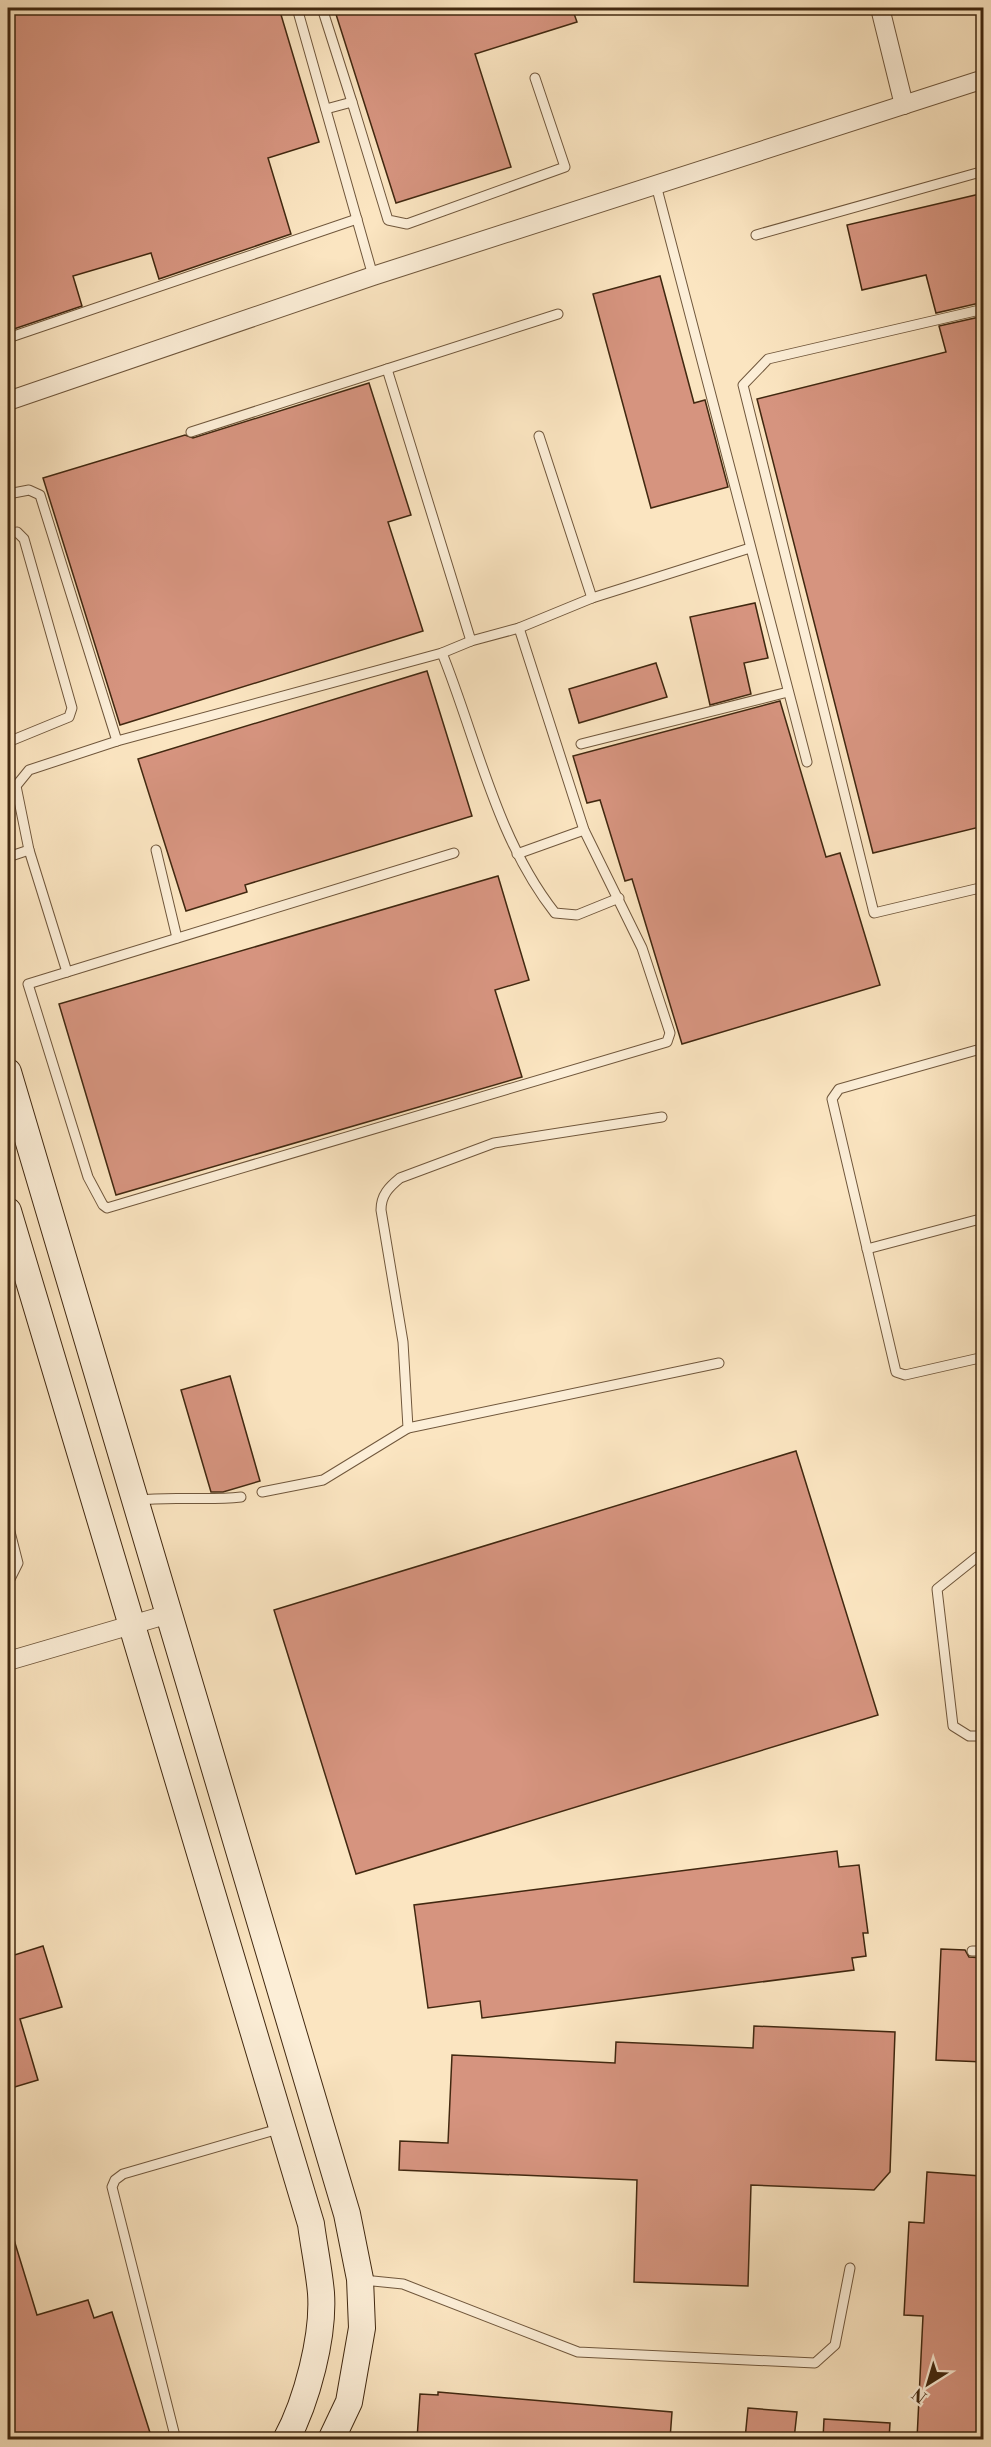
<svg xmlns="http://www.w3.org/2000/svg" width="991" height="2447" font-family="'Libre Bodoni',serif">
	<style>
		.building { fill: #d6947f; stroke: #412810; stroke-width: 1.5 }
		.lines { fill: none; stroke-linecap: round; stroke-linejoin: round }
		.lane-casing { stroke: #70573c; stroke-width: 11 }
		.street-casing { stroke: #70573c; stroke-width: 20 }
		.secondary-casing { stroke: #412810; stroke-width: 28 }
		.lane { stroke: #fceed7; stroke-width: 9 }
		.street { stroke: #fceed7; stroke-width: 18 }
		.secondary { stroke: #fceed7; stroke-width: 26 }
	</style>
	<rect width="100%" height="100%" fill="#fbe5c1"/>
	<filter id="stains"><feTurbulence type="fractalNoise" baseFrequency=".00333" numOctaves="4"/><feColorMatrix values="0 0 0 0 .2 0 0 0 0 .09 0 0 0 0 .02 0 0 0 .5 -.17"/></filter>
	<radialGradient id="worn" r=".72"><stop offset=".6" stop-color="#630" stop-opacity="0"/><stop offset="1" stop-color="#630" stop-opacity=".3"/></radialGradient>
	<g class="building">
		<polygon points="8,8 279,8 319,142 268,158 291,234 159,279 151,253 73,276 82,306 8,331"/>
		<polygon points="334,8 572,8 577,22 475,54 511,167 396,203"/>
		<polygon points="984,193 984,302 936,313 926,275 862,290 847,225"/>
		<polygon points="660,276 694,403 705,400 728,487 651,508 593,294"/>
		<polygon points="984,316 984,826 873,853 757,399 946,352 939,326"/>
		<polygon points="369,383 411,515 388,522 423,631 120,725 43,478 185,435 193,438"/>
		<polygon points="755,603 768,658 744,663 751,694 710,705 690,617"/>
		<polygon points="656,663 667,697 579,723 569,689"/>
		<polygon points="427,671 472,816 245,885 247,892 186,911 138,759"/>
		<polygon points="780,701 826,857 840,853 880,985 682,1044 632,879 625,881 600,800 587,803 573,756"/>
		<polygon points="498,876 529,980 495,990 522,1077 116,1195 59,1004"/>
		<polygon points="230,1376 260,1481 223,1492 211,1492 181,1390"/>
		<polygon points="796,1451 878,1715 356,1874 274,1610"/>
		<polygon points="837,1851 839,1867 859,1865 868,1933 863,1933 866,1956 852,1958 854,1970 482,2018 480,2001 428,2008 414,1905"/>
		<polygon points="43,1946 62,2007 20,2019 38,2080 8,2089 8,1957"/>
		<polygon points="941,1949 965,1950 969,1957 984,1958 984,2062 936,2060"/>
		<polygon points="754,2026 895,2032 890,2172 874,2190 751,2185 748,2286 634,2282 637,2180 399,2170 400,2141 448,2143 452,2055 615,2063 616,2042 753,2048"/>
		<polygon points="927,2172 981,2176 978,2225 984,2226 984,2439 917,2439 923,2316 904,2315 909,2222 924,2223"/>
		<polygon points="8,2230 11,2230 37,2315 88,2300 94,2318 112,2312 152,2439 8,2439"/>
		<polygon points="438,2392 672,2412 670,2439 417,2439 420,2394 438,2395"/>
		<polygon points="748,2408 797,2412 794,2439 745,2439"/>
		<polygon points="824,2419 890,2423 889,2439 823,2439"/>
	</g>
	<g class="lines">
		<defs>
			<g id="lane">
				<polyline points="297,8 373,276"/>
				<polyline points="322,8 352,102"/>
				<polyline points="326,109 352,102 388,220 407,224 565,167 535,78"/>
				<polyline points="656,185 807,762"/>
				<polyline points="756,235 984,171"/>
				<polyline points="984,309 768,359 743,385 874,913 984,887"/>
				<polyline points="8,338 357,219"/>
				<polyline points="387,369 558,314"/>
				<polyline points="191,432 387,369 471,641 519,628 592,598 750,548"/>
				<polyline points="539,436 592,598"/>
				<polyline points="8,494 29,490 40,495 117,741"/>
				<polyline points="8,534 17,532 24,539 72,708 69,717 8,742"/>
				<path d="M442 653C477 740 496 838 555 913L577 915 619 898"/>
				<polyline points="581,744 788,692"/>
				<polyline points="29,850 16,786 29,770 117,741 442,653 471,641"/>
				<polyline points="156,850 177,938"/>
				<polyline points="517,854 584,830"/>
				<polyline points="8,857 29,850 67,972 454,853"/>
				<polyline points="67,972 28,984 88,1177 103,1205 107,1208 667,1042 670,1033 642,948 584,830 519,628"/>
				<polyline points="984,1048 839,1089 832,1099 896,1372 905,1375 984,1357"/>
				<polyline points="867,1249 984,1218"/>
				<polyline points="408,1428 719,1363"/>
				<path d="M262 1492 323 1480 408 1428 403 1342 381 1210C381 1195 389 1187 400 1178L494 1143 662 1117"/>
				<path d="M138 1500C173 1496 206 1501 241 1497"/>
				<polyline points="8,1524 18,1563 8,1583"/>
				<polyline points="984,1555 977,1557 937,1589 953,1726 969,1736 984,1736"/>
				<polyline points="972,1951 984,1951"/>
				<polyline points="363,2280 403,2284 578,2352 815,2363 835,2345 850,2268"/>
				<polyline points="176,2440 112,2187 115,2180 123,2174 282,2128"/>
				<polyline points="801,2440 801,2438"/>
			</g>
			<g id="street">
				<polyline points="880,8 904,105"/>
				<polyline points="8,401 373,276 984,79"/>
				<polyline points="8,1661 169,1614"/>
			</g>
			<g id="secondary">
				<polyline points="8,1072 347,2214 360,2279 362,2328 349,2402 331,2440"/>
				<path d="M8 1211 311 2224C314 2247 319 2270 321 2293 324 2336 307 2401 286 2440"/>
			</g>
		</defs>
		<use href="#lane" class="lane-casing"/>
		<use href="#street" class="street-casing"/>
		<use href="#secondary" class="secondary-casing"/>
		<use href="#lane" class="lane"/>
		<use href="#street" class="street"/>
		<use href="#secondary" class="secondary"/>
	</g>
	<rect width="991" height="2447" fill="none" stroke="#fbe5c1" stroke-width="30"/>
	<rect x="9" y="9" width="973" height="2429" fill="none" stroke="#412810" stroke-width="3"/>
	<rect x="15" y="15" width="961" height="2417" fill="none" stroke="#412810" stroke-width="1.5"/>
	<g transform="translate(928 2384) rotate(217)" stroke="#fceed7" stroke-width="4.5" paint-order="stroke">
	<path d="M0-4.5L10 22L0 15L-10 22Z" fill="#412810"/>
	<text y="-9" font-size="16" font-weight="bold" text-anchor="middle" fill="#412810">N</text>
	</g>
	<rect width="100%" height="100%" filter="url(#stains)"/>
	<rect width="100%" height="100%" fill="url(#worn)"/>
</svg>
